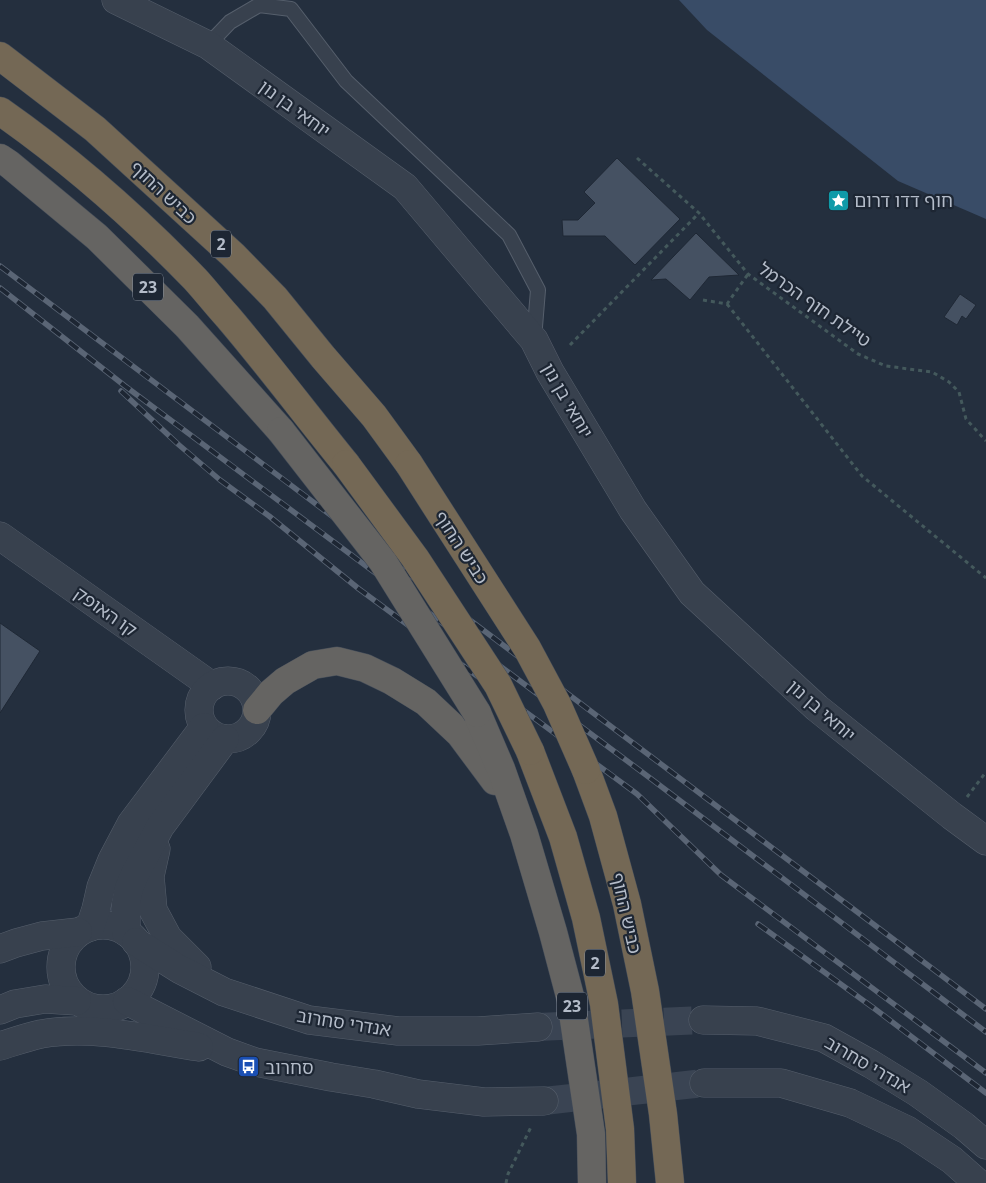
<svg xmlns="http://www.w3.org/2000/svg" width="986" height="1183" font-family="'Noto Sans','Noto Sans Hebrew',sans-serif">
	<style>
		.water { fill: #394c67 }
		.building { fill: #455162; stroke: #1f2835 }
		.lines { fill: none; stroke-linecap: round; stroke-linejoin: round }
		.minor-tunnel { stroke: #3a4453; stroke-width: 28; stroke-dasharray: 28 14; stroke-linecap: butt }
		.service-casing { stroke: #565f6c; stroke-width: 16 }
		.minor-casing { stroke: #565f6c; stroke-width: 29 }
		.tertiary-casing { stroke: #565f6c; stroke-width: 29 }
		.trunk-casing { stroke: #434c59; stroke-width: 29 }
		.motorway-casing { stroke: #434c59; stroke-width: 29 }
		.path { stroke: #44595c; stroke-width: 3; stroke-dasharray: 4 4; stroke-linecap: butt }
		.service { stroke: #38414e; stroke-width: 14 }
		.minor { stroke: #38414e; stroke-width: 28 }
		.tertiary { stroke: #38414e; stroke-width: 28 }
		.trunk { stroke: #656462; stroke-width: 28 }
		.motorway { stroke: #746855; stroke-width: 28 }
		.rail-casing { stroke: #5a6575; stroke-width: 5.5 }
		.rail { stroke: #1d2633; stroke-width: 4; stroke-dasharray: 11; stroke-linecap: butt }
		.trunk-bridge-casing { stroke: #434c59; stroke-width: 29; stroke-linecap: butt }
		.motorway-bridge-casing { stroke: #434c59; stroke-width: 29; stroke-linecap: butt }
		.trunk-bridge { stroke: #656462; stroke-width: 28 }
		.motorway-bridge { stroke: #746855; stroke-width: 28 }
		.labels { text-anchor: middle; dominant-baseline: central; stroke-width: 4.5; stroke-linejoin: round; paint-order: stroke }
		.shield { fill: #1d2633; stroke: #878f9c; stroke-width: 1 }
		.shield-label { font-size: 16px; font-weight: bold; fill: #b4bcc9 }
		.street-label { font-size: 18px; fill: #b4bcc9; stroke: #1d2633 }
		.poi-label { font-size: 18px; fill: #b4bcc9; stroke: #1d2633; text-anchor: start }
	</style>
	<rect width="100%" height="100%" fill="#242f3e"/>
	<polygon class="water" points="679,0 986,0 986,219 898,181 707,30"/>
	<g class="building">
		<polygon points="617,158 680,219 635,265 605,236 563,236 562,220 578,220 595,203 584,192"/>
		<polygon points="696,233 739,275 709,277 690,300 666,279 651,280"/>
		<polygon points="960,294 976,305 966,319 962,316 957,325 944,317"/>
		<polygon points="0,623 40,651 0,713"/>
	</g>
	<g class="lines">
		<g class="minor-tunnel">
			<polyline points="538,1027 703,1020"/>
			<polyline points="544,1101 704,1083"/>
		</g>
		<defs>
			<polyline id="service" points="208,45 230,22 259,5 291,9 346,81 509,235 538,290 534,339"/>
			<g id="minor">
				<polyline points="116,0 208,45 405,187 534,340 550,372 633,510 692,593 817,708 952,816 986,841"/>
				<polyline points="0,536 212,686"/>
				<polyline points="703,1020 757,1021 824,1038 871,1064 918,1093 964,1126 986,1145"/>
				<polyline points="704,1083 781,1083 850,1103 907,1130 952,1160 978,1183"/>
			</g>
			<g id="tertiary">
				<circle cx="228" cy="710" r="29"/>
				<polyline points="156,849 150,876 153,910 168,938 197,967"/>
				<circle cx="103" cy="967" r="42"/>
				<polyline points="90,927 96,909 101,887 112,860 131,824 204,727"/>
				<polyline points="126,932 126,903 129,888 135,874 160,827 225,739"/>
				<polyline points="136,942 179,969 224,992 309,1020 398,1031 478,1031 538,1027"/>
				<polyline points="0,949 16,943 42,936 78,932"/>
				<polyline points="127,1001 227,1052 255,1062 331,1077 374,1084 418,1094 484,1102 544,1101"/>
				<polyline points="0,1010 15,1004 45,999 77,1001"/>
				<path d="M0 1046C13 1042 27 1037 41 1034 94 1025 147 1039 199 1047"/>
			</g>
			<g id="trunk">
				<polyline points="0,158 9,164 97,237 187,326 281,431"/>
				<polyline points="257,710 271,693 285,681 313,665 337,661 365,668 392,681 426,702 460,734 495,781"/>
				<polyline points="477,713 501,769 524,834 553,932 571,1000 591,1134 592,1183"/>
			</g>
			<g id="motorway">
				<polyline points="0,56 95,129 233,255 275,298 323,357 374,416 409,464"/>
				<path d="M0 111C70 160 135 217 195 279 206 291 216 304 227 316 268 364 306 415 346 464"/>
				<polyline points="530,751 563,837 586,918 604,1004 620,1129 622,1183"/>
				<polyline points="586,770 603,816 627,904 645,991 663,1114 670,1183"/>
			</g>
		</defs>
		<use href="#service" class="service-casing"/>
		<use href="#minor" class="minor-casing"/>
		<use href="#tertiary" class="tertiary-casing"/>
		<use href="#trunk" class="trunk-casing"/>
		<use href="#motorway" class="motorway-casing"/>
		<g class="path">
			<polyline points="637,158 699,213 748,274 858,354 886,366 932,372 949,382 959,392 966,419 986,441"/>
			<polyline points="703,300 727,304 748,274"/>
			<polyline points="727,304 862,476 986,578"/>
			<polyline points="570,345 699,213"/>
			<polyline points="967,797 986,772"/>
			<polyline points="506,1183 508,1174 531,1127"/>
		</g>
		<use href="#service" class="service"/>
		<use href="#minor" class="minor"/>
		<use href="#tertiary" class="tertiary"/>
		<use href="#trunk" class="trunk"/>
		<use href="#motorway" class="motorway"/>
		<defs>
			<g id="rail">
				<polyline points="0,266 986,1009"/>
				<polyline points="0,288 125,386 650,778 986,1032"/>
				<polyline points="121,391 179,445 220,480 269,516 359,589 637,794 721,875 986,1073"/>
				<polyline points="758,924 875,1009 986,1093"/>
			</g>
		</defs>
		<use href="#rail" class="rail-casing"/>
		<use href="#rail" class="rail"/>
		<defs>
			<polyline id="trunk-bridge" points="281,431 383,562 477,713"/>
			<g id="motorway-bridge">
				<polyline points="346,464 415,558 498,685 530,751"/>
				<polyline points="409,464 527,648 557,704 586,770"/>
			</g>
		</defs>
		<use href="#trunk-bridge" class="trunk-bridge-casing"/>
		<use href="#motorway-bridge" class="motorway-bridge-casing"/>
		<use href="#trunk-bridge" class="trunk-bridge"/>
		<use href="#motorway-bridge" class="motorway-bridge"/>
	</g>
	<defs>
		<symbol id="sight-square" viewBox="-11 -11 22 22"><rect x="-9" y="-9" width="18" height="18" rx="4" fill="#0f9aa8" stroke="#1d2633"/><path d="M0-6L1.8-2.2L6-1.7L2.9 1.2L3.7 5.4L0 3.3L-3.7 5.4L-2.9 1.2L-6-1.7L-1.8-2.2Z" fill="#fff"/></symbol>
		<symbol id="bus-square" viewBox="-11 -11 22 22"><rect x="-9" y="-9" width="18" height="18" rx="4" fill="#1a4fb4" stroke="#1d2633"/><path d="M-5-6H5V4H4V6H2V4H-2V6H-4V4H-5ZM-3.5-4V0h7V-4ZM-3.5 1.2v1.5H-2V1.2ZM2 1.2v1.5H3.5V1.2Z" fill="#fff"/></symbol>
	</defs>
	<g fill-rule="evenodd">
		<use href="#sight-square" x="826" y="188" width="25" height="25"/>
		<use href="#bus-square" x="236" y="1054" width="25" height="25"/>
	</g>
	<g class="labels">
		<g class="shield">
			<rect x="211" y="230.5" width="20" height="27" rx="4"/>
			<rect x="133" y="273.5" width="30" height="27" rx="4"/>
			<rect x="585" y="949.5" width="20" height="27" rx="4"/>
			<rect x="557" y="992.5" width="30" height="27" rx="4"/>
		</g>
		<g class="shield-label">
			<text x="221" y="244">2</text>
			<text x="148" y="287">23</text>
			<text x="595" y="963">2</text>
			<text x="572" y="1006">23</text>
		</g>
		<g class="street-label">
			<text transform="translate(295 108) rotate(36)">יוחאי בן נון</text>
			<text transform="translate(164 192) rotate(43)">כביש החוף</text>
			<text transform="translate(815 304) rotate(35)">טיילת חוף הכרמל</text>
			<text transform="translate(568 400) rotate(60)">יוחאי בן נון</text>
			<text transform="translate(462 547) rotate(57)">כביש החוף</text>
			<text transform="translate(106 611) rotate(35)">קו האופק</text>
			<text transform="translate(822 710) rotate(41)">יוחאי בן נון</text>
			<text transform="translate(627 913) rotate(77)">כביש החוף</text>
			<text transform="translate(344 1022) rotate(9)">אנדרי סחרוב</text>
			<text transform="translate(868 1064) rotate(30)">אנדרי סחרוב</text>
		</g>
		<g class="poi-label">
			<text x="854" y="200">חוף דדו דרום</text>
			<text x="265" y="1067">סחרוב</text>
		</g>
	</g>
</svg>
